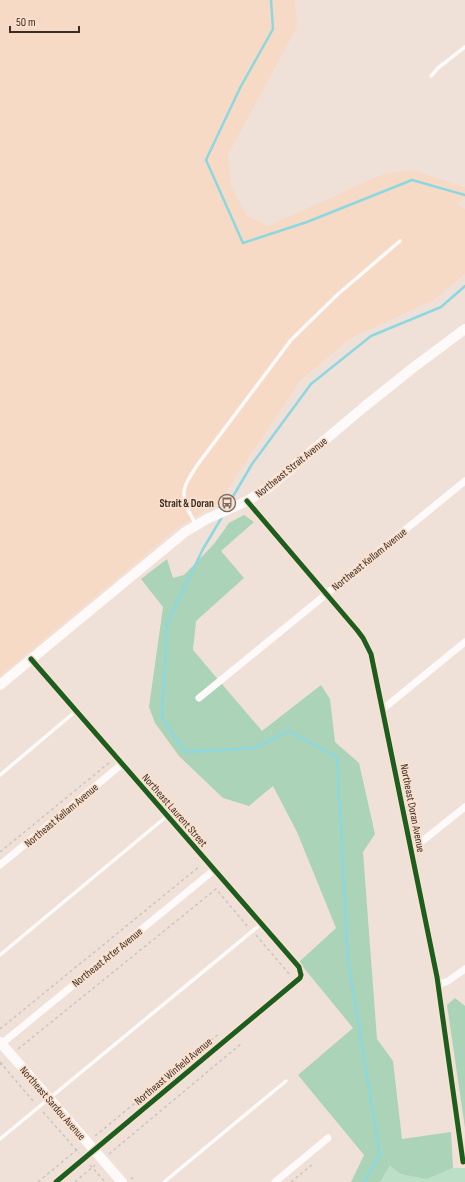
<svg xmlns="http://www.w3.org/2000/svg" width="465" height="1182" viewBox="0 0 465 1182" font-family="'Sofia Sans Condensed',sans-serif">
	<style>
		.built { fill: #f6dac6 }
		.green { fill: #bce0c7 }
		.forest { fill: #aad3b8 }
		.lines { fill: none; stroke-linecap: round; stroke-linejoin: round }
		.stream { stroke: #8dd8e0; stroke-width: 2.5 }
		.path { stroke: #cac5c1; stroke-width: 1.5; stroke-dasharray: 3 3; stroke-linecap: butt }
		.lane { stroke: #fdfaf9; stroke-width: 3.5 }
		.street { stroke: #fdfaf9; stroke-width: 7 }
		.secondary { stroke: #fdfaf9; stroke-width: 10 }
		.cycleway-casing { stroke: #fae0cd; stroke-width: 8 }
		.cycleway { stroke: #1b5e20; stroke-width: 5 }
		.labels { text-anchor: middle; stroke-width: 3.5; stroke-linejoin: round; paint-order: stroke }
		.street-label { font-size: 11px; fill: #392d24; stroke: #fae0cd }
		.poi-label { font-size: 11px; font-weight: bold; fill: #392d24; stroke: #fae0cd; text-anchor: end }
	</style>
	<rect width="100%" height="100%" fill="#f0e1d8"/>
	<polygon class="built" points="0,0 295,0 297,27 228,155 231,186 247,216 268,226 383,174 412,170 465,187 465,197 457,204 465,209 465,274 434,300 351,338 301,380 219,502 180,526 0,676"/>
	<polygon class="green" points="390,1166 427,1179 453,1168 465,1168 465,1182 380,1182"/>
	<g class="forest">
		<polygon points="244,515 254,522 221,551 244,578 196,621 193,650 262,731 321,685 330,699 335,742 359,763 375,834 363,852 377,1039 393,1061 402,1139 451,1132 453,1168 427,1179 401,1174 390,1166 380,1182 351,1182 364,1155 298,1075 353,1028 299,962 336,928 297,832 273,786 249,806 223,798 179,756 155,723 149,707 163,607 141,579 167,559 173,578 184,575 214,544 229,523"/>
		<polygon points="455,998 465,1006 465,1128 447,1005"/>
	</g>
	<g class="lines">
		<g class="stream">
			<polyline points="271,0 273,29 240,88 206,160 243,243 307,222 412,180 465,195"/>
			<polyline points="228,505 252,464 311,384 371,336 441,307 465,286"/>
			<polyline points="222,517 203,549 167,624 162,717 185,752 254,748 289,731 337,757 348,960 380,1155 364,1182"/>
		</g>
		<g class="path">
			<polyline points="0,852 110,762"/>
			<polyline points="256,935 290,975"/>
			<polyline points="0,1029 200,866"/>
			<polyline points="18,1049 216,889 248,927"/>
			<polyline points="0,1062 34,1102"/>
			<polyline points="0,1065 5,1061"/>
			<polyline points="43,1112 79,1153"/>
			<polyline points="95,1136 220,1033"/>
			<polyline points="109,1154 242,1043"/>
			<polyline points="90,1165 105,1182"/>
			<polyline points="131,1177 135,1182"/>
			<polyline points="38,1182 79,1148"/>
			<polyline points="75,1182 95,1165"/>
			<polyline points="291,1182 314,1163"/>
		</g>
		<g class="lane">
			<polyline points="431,76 438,68 465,47"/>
			<path d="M196 524C179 496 180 491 198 464L291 340 337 295 400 241"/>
			<polyline points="0,775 76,711"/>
			<polyline points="0,955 167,816"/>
			<polyline points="0,1139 261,924"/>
			<polyline points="164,1182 286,1081"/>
		</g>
		<g class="street">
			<polyline points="247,501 357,630 363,638 371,654 437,977 463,1162"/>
			<polyline points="31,659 299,967 301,975 300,978 56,1182"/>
			<polyline points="199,698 465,481"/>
			<polyline points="383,709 465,642"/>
			<polyline points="411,850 465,807"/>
			<polyline points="0,865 122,764"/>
			<polyline points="438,985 448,981 465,969"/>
			<polyline points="0,1045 214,870"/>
			<polyline points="275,1182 328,1138"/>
		</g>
		<g class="secondary">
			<polyline points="0,685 185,532 207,519 247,501 268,488 364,407 414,367 465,329"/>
			<polyline points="0,1042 122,1182"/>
		</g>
		<g class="cycleway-casing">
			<g id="cycleway">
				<polyline points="247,501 357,630 363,638 371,654 437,977 463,1162"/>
				<polyline points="31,659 299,967 301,975 300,978 56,1182"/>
			</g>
		</g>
		<use href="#cycleway" class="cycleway"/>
	</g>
	<defs>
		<g id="bus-ring" transform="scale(0.9)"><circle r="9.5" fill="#fae0cd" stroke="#796c63" stroke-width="1.5"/><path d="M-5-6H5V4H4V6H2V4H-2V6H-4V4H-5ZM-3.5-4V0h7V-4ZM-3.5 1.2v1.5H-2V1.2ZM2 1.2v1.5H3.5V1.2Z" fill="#796c63"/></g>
	</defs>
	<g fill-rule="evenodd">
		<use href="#bus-ring" x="227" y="503"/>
	</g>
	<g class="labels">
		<g class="street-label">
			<text transform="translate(291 467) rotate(-39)" y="4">Northeast Strait Avenue</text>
			<text transform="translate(369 559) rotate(-39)" y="4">Northeast Kellam Avenue</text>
			<text transform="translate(413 808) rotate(79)" y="4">Northeast Doran Avenue</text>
			<text transform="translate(175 810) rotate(49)" y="4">Northeast Laurent Street</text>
			<text transform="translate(61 815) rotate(-40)" y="4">Northeast Kellam Avenue</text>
			<text transform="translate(107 957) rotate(-39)" y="4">Northeast Arter Avenue</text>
			<text transform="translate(173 1071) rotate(-40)" y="4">Northeast Winfield Avenue</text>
			<text transform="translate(53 1103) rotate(49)" y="4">Northeast Sardou Avenue</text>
		</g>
		<g class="poi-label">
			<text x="214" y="507">Strait &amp; Doran</text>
		</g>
	</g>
	<path d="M10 26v6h69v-6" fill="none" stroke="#392d24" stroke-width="2"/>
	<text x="16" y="26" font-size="12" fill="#392d24" stroke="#fae0cd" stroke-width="3" paint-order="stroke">50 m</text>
</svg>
